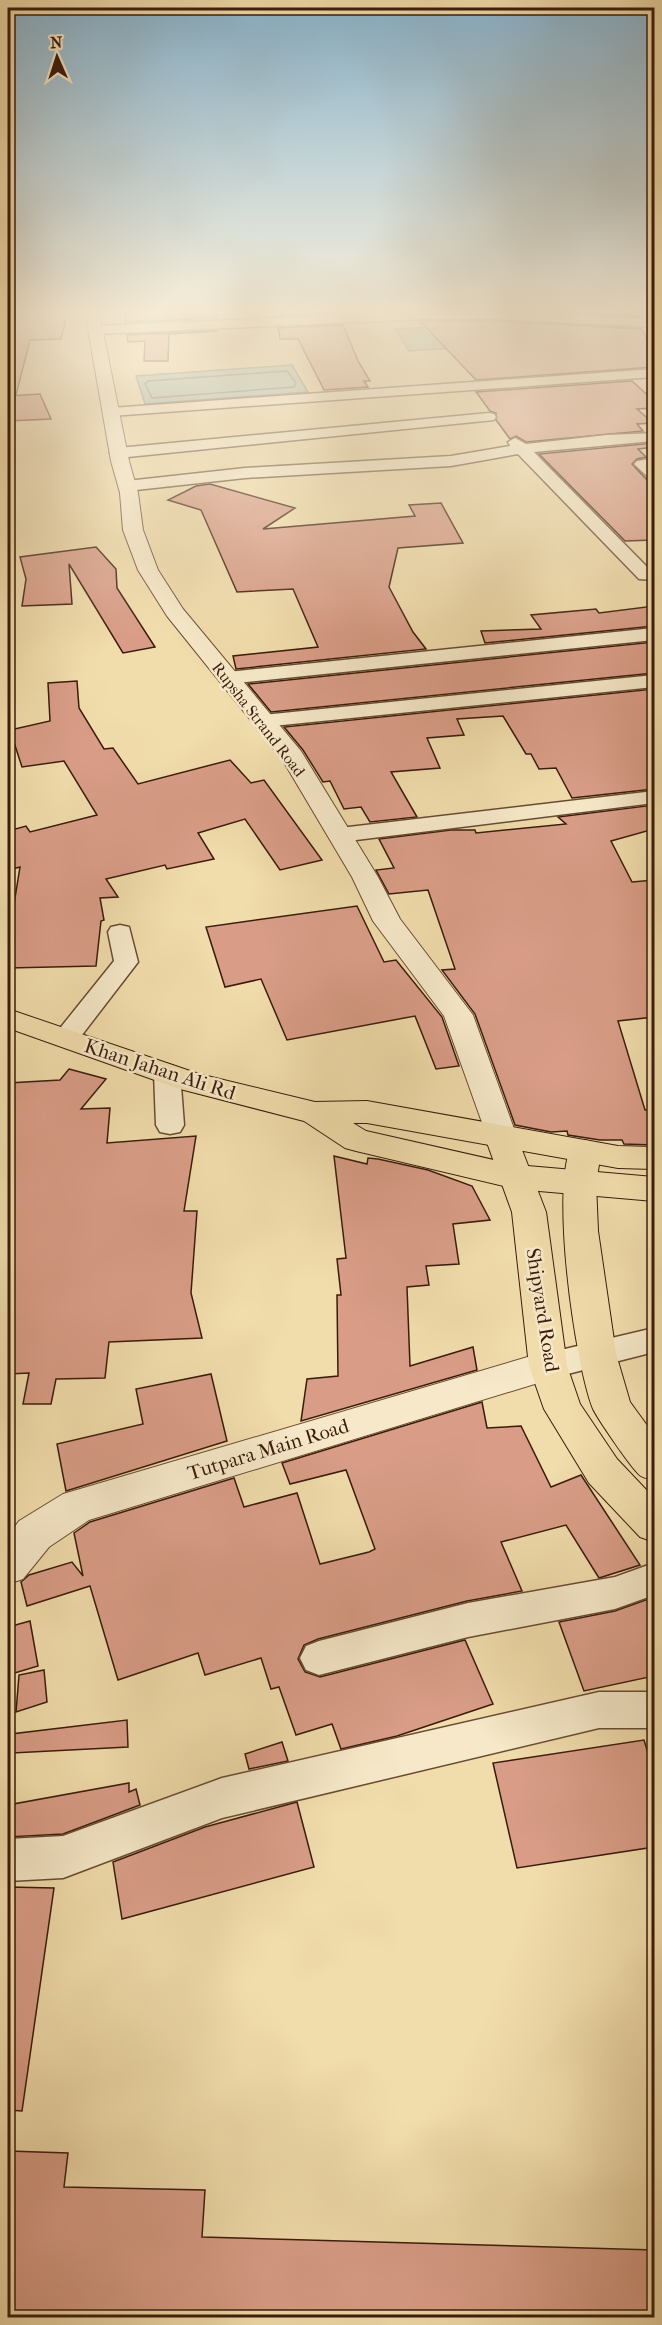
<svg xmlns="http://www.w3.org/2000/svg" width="662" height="2325" viewBox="0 0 662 2325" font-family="'IM FELL French Canon',serif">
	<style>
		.water { fill: #9cbab0; stroke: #757a6e; stroke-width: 1.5 }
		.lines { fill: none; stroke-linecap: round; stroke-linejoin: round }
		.shore { stroke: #6b6a5e; stroke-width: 1.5 }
		.building { fill: #d99d87; stroke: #3a1b0b; stroke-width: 1.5 }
		.minor-casing { stroke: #684b33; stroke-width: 3 }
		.tertiary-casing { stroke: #684b33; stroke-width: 2 }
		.primary-casing { stroke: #3a1b0b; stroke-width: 2 }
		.trunk-casing { stroke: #3a1b0b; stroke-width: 2 }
		.minor { fill: #f6e8c8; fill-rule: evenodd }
		.tertiary { fill: #f6e8c8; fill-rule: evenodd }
		.primary { fill: #f1dcab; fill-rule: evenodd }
		.trunk { fill: #f1dcab; fill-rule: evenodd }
		.labels { text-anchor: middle; stroke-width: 5; stroke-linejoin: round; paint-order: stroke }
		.far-street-label { font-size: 16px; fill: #3a1b0b; stroke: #f6e8c8 }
		.street-label { font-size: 20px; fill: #3a1b0b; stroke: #f6e8c8 }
	</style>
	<rect width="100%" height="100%" fill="#f1dcab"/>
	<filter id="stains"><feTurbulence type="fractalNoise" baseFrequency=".00333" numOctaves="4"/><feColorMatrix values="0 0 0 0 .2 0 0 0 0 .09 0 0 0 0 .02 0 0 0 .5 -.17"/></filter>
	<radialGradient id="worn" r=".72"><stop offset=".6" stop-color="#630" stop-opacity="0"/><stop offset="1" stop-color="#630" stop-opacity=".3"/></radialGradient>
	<g class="water">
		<polygon points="438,327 454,348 409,351 395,329"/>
		<polygon points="292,365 308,392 145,404 136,376"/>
	</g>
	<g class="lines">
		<polygon class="shore" points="287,371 296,383 294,387 152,398 145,384 148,381"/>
	</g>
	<g class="building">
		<polygon points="8,312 68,312 61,339 30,340 16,395 8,394"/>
		<polygon points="124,312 217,312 217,318 125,322"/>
		<polygon points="274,312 336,312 337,313 275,316"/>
		<polygon points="542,312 634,312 636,316"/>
		<polygon points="420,321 497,321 642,329 654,355 654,367 476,380"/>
		<polygon points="343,325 358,361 370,381 364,381 368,387 324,390 298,339 280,339 278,328"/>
		<polygon points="217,331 169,334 168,361 144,361 145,341 128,342 127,335"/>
		<polygon points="632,381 654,401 648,402 654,408 637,409 653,423 637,424 643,431 526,442 516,436 510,439 496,420 496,413 490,411 476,392"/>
		<polygon points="40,394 51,419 8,421 8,396"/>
		<polygon points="654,443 654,447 638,449 646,457 637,459 632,464 647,480 654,482 654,540 625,541 539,454"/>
		<polygon points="210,484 295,508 263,529 415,516 409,505 441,503 463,543 398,548 389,587 413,632 426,649 236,669 233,656 318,647 293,589 237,592 201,510 168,500 196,486"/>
		<polygon points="96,547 116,569 117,588 155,647 123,653 69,564 72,604 22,606 26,579 20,557"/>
		<polygon points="654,606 654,626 485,643 481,631 541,629 531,615 596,609 599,613"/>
		<polygon points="654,642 654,673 271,712 248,684"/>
		<polygon points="77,681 79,708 104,749 113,748 138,784 230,760 251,783 264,780 322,860 280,870 245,819 198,833 214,859 167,869 165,865 106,879 118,897 100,898 104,920 101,921 96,966 8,968 8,941 20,867 8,870 8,831 26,826 30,832 97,815 64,761 22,767 10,730 50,721 48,683"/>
		<polygon points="654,689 654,789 572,798 556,768 539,769 531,754 526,754 503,716 457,719 464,735 427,738 440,768 391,772 417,817 370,822 361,807 344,809 330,781 323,782 303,750 284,727"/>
		<polygon points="654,805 654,829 611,841 632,882 654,880 654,1017 618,1021 645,1110 654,1109 654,1145 624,1144 622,1140 600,1140 568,1135 567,1131 551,1132 515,1125 475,1014 442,970 455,969 428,890 389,894 376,870 394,868 379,839 451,830 475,830 476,833 566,824 558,817"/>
		<polygon points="357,906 384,962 396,960 442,1017 459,1066 436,1069 415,1016 287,1040 261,979 225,987 206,927"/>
		<polygon points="69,1069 106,1079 81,1109 110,1108 107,1143 196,1136 184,1211 197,1211 191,1293 202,1338 109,1342 105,1378 56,1379 51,1404 23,1404 29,1373 8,1374 8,1083 60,1080"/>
		<polygon points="334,1156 367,1164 368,1158 378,1159 428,1170 472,1186 490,1220 453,1224 459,1264 426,1266 429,1285 407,1287 410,1366 473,1347 477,1370 301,1421 307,1379 338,1376 337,1295 341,1295 337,1259 346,1258"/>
		<polygon points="211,1374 227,1441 66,1491 57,1444 143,1424 136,1389"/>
		<polygon points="482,1402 487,1428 521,1426 551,1487 581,1475 640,1565 599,1578 566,1525 501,1542 522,1591 467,1601 318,1639 304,1645 298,1659 305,1672 320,1677 465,1640 493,1704 397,1736 341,1749 332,1724 296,1735 279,1687 271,1689 261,1658 205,1675 198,1653 118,1680 90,1586 27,1606 21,1582 29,1575 72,1562 83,1576 74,1533 90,1522 234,1478 244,1507 297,1493 320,1564 369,1552 375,1549 346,1470 290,1484 282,1463"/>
		<polygon points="654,1597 654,1676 584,1691 559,1622 615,1611"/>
		<polygon points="30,1621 38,1666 8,1675 8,1627"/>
		<polygon points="44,1670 47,1702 16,1712 19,1675"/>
		<polygon points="127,1720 128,1747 12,1753 11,1734"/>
		<polygon points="644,1740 654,1773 654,1847 517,1868 493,1763"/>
		<polygon points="282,1742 288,1761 249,1769 245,1754"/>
		<polygon points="129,1783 129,1792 136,1789 140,1805 63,1834 8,1837 8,1805"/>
		<polygon points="297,1802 314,1867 122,1919 113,1862 205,1827"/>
		<polygon points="8,1887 54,1888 22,2111 8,2110"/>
		<polygon points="8,2151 68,2153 64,2187 205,2190 202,2237 654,2250 654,2318 116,2318 8,2314"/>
	</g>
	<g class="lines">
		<g class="minor-casing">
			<g id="minor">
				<polygon points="416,312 503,312 654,319 654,327 497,319 423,319 96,334 90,330 96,326"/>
				<polygon points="654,369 654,377 111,416 104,412 111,408"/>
				<polygon points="489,413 494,414 496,417 494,420 118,458 110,453 118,448"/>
				<polygon points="654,433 654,441 534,452 650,570 654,570 654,580 639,579 518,454 451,466 245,478 127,491 119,486 127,481 245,468 451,456 510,446 508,442 515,438 526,444 607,435"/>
				<polygon points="654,458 654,480 649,478 634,464 637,461"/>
				<polygon points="654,628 654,640 228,684 218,678 228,672"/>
				<polygon points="654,675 654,687 263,727 256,725 253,721 256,717 263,715"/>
				<polygon points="654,791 654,803 340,842 332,840 329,835 332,830 340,828"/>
				<polygon points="120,925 129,927 138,962 75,1044 66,1046 57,1044 53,1038 57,1032 114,961 108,932 111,927"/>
				<polygon points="167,1064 176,1067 180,1073 184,1125 180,1132 170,1134 160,1132 156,1125 154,1073 158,1067"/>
				<polygon points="654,1328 654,1352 548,1379 537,1375 532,1366 537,1357 548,1353"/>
				<polygon points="654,1563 654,1595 615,1609 468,1637 319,1675 306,1670 300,1658 306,1646 319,1641 468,1603 615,1577"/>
				<polygon points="599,1692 654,1692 654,1728 599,1728 222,1818 63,1878 8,1881 8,1839 63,1836 222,1778"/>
			</g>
		</g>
		<g class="tertiary-casing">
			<g id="tertiary">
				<polygon points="85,312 99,312 129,461 138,493 143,530 158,570 183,609 301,751 378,877 400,919 473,1015 517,1137 512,1145 501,1148 490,1145 444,1016 373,921 352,877 282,759 167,616 138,570 123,530 120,493 111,461"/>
				<polygon points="548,1351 561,1356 567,1366 561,1376 89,1520 49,1547 23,1579 8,1584 8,1536 19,1521 63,1494"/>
			</g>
		</g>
		<g class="primary-casing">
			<g id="primary">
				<polygon points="501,1126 512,1129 517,1137 546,1212 567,1366 580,1404 617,1459 654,1498 654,1542 640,1537 589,1483 544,1409 529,1366 512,1212 485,1137 490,1129"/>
				<path d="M585 1140 597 1143 601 1151 596 1184 598 1231 616 1354 630 1402 654 1435V1480C650 1479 644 1478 641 1476 633 1471 598 1419 593 1409 575 1364 549 1183 573 1143Z"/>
			</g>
		</g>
		<g class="trunk-casing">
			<polygon id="trunk" points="8,1009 199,1074 315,1102 367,1101 618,1146 654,1147 654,1169 618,1168 367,1123 353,1123 366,1131 516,1165 654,1177 654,1201 516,1189 356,1151 345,1148 304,1121 180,1089 8,1028"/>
		</g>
		<use href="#minor" class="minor"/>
		<use href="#tertiary" class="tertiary"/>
		<use href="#primary" class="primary"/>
		<use href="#trunk" class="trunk"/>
	</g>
	<linearGradient id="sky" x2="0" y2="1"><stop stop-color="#89b6d2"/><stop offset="0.49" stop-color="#f9efd9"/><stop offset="1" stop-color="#f9efd9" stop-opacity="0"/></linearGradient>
	<rect width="662" height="637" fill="url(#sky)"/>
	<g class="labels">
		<g class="far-street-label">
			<text transform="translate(259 719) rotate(52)" y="6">Rupsha Strand Road</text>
		</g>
		<g class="street-label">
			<text transform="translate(160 1069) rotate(18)" y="7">Khan Jahan Ali Rd</text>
			<text transform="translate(543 1310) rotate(81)" y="7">Shipyard Road</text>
			<text transform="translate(268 1449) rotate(-17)" y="7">Tutpara Main Road</text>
		</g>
	</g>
	<rect width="662" height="2325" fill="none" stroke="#f1dcab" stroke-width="30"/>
	<rect x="9" y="9" width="644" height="2307" fill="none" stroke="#3a1b0b" stroke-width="3"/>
	<rect x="15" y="15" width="632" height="2295" fill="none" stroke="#3a1b0b" stroke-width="1.5"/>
	<g transform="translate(57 57) rotate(357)" stroke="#f6e8c8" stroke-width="4.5" paint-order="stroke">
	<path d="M0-4.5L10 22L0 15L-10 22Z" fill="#3a1b0b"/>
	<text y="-9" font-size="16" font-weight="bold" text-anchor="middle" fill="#3a1b0b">N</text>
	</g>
	<rect width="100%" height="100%" filter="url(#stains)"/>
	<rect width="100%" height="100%" fill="url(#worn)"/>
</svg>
